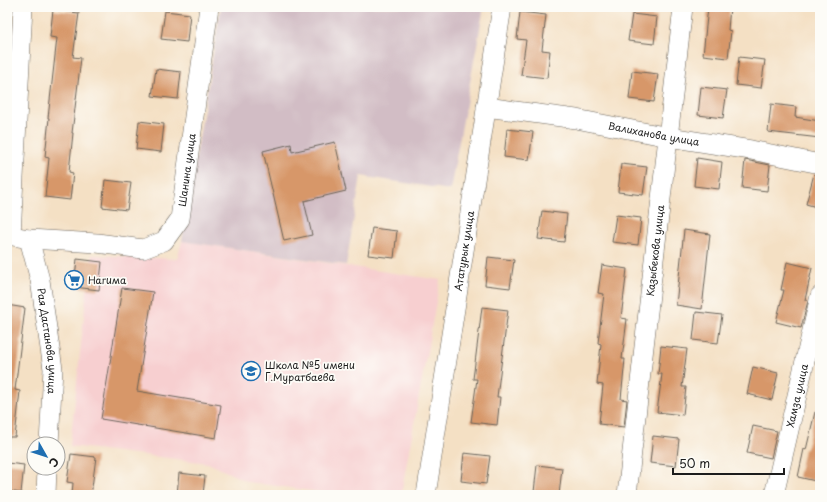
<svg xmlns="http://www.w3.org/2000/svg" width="827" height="502" viewBox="0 0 827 502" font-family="'Playpen Sans',sans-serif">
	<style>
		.built { fill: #f7cfd0 }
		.industrial { fill: #d2bdc5 }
		.building { fill: #d79769 }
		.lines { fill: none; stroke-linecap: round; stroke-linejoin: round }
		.minor-casing { stroke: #686157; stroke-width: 20 }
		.minor { stroke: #fff; stroke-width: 19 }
		.labels { text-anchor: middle; stroke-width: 3.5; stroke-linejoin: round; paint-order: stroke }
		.street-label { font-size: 10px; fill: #1c1c1c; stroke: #fdfcf7 }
		.poi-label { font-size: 10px; fill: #1c1c1c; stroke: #fdfcf7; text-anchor: start }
	</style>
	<rect width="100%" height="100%" fill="#fdfcf7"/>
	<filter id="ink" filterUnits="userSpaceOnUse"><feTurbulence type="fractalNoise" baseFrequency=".025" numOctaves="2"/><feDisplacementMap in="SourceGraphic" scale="8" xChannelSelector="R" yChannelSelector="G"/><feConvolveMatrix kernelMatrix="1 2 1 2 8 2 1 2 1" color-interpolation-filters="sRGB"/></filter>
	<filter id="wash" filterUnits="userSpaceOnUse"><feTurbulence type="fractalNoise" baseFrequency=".012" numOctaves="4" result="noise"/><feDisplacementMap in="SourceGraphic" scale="16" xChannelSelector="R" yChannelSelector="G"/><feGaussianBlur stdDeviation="0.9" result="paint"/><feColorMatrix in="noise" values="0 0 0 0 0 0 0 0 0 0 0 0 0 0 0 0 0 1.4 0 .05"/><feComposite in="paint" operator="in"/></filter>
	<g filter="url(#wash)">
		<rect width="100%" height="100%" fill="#f4e0c4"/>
		<polygon class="built" points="182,241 440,280 401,495 341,495 248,482 208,463 70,446 86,297 92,255 177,259"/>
		<polygon class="industrial" points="221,7 484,7 450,190 361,176 346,265 182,241"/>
		<g id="blocks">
			<g class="building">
				<polygon points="708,7 730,7 728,30 731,31 728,58 703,55"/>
				<polygon points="53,10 79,13 73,57 81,58 72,133 73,133 69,172 73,173 70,200 45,197 49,158 45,157 49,118 48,118 57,38 50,37"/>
				<polygon points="165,11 190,14 187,42 161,39"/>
				<polygon points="520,12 546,15 542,50 550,51 547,78 521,75 526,40 517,39"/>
				<polygon points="632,14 657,17 654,44 628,41"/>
				<polygon points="739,57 765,60 761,88 736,85"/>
				<polygon points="156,69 181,72 178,99 152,96"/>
				<polygon points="632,71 658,74 654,102 629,99"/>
				<polygon points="701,87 727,90 723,118 698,115"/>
				<polygon points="771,104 796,107 795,117 820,121 820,138 768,132"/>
				<polygon points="139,121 164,124 161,152 136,149"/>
				<polygon points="507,129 533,132 529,160 504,157"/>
				<polygon points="335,142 346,191 304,201 312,235 284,241 263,151 291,144 292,152"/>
				<polygon points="697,158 722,162 719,189 694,186"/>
				<polygon points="745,160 770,165 767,191 742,188"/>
				<polygon points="621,164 647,167 643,195 618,192"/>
				<polygon points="814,174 820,175 820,208 806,204"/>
				<polygon points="105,180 131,183 127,210 102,207"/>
				<polygon points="542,211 567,214 564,242 538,239"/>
				<polygon points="616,215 641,218 638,245 612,242"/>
				<polygon points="372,228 397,231 394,258 368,255"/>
				<polygon points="684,230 710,234 702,309 676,305"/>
				<polygon points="488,257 514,260 510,288 485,285"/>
				<polygon points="77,259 102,262 99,290 74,287"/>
				<polygon points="787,262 812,268 805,300 808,301 801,328 776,322 784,290 781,290"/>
				<polygon points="602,265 627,269 621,318 627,319 622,359 625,359 621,399 627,400 624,427 599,424 603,385 597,384 601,344 598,343 604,294 598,293"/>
				<polygon points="122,288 153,292 137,391 221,405 216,438 101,419"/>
				<polygon points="7,305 25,308 15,390 20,391 15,437 7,437"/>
				<polygon points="482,307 508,310 497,397 500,397 497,425 471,422 477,379 473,379"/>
				<polygon points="696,312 722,315 718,343 693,340"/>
				<polygon points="661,346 687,349 682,387 686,387 683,415 657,412 662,374 658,374"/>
				<polygon points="753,367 778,373 772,400 747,394"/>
				<polygon points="815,412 820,413 820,482 798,477 804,449 806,450"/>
				<polygon points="753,426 777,431 771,458 747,453"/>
				<polygon points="653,436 679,439 676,466 650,463"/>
				<polygon points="464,453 490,456 486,484 461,481"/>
				<polygon points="71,454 96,457 91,495 72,495 73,483 67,482"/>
				<polygon points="7,463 24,465 21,493 7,491"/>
				<polygon points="537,465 562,468 559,495 534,492"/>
				<polygon points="179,473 205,476 203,495 177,495"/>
			</g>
		</g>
	</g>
	<g filter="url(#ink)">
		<use href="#blocks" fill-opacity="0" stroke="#686157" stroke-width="1"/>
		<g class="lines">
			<g class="minor-casing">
				<g id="minor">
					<path id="s1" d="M486 107 576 119 669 137 751 150 820 164"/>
					<path id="s2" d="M7 235 29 239 97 243 143 249 164 241 180 219 209 7"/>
					<polyline points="11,235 23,7"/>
					<path id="s3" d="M29 239 40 280 53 369 49 444"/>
					<polyline points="46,495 47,468"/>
					<path id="s4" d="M426 495 502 7"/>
					<path id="s5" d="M627 495 683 7"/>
					<path id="s6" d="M774 495 820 296"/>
				</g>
			</g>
			<use href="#minor" class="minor"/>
		</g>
	</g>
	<defs>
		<g id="supermarket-ring" transform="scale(1)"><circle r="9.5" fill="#fdfcf7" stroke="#1f6fb2" stroke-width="1.5"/><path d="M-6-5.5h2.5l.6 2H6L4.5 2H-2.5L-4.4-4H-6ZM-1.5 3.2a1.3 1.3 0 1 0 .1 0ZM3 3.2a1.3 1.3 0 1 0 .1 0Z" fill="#1f6fb2"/></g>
		<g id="school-ring" transform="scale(1)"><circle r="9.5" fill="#fdfcf7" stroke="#1f6fb2" stroke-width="1.5"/><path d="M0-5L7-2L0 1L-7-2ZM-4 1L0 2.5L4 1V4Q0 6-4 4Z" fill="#1f6fb2"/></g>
	</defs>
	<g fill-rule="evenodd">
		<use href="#supermarket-ring" x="74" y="280"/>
		<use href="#school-ring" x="251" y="371"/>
	</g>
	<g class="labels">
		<g class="street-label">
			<text dy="4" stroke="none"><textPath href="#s1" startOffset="170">Валиханова улица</textPath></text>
			<text dy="4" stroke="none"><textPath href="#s2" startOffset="236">Шанина улица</textPath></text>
			<text dy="4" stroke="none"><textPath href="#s4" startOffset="247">Ататурык улица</textPath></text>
			<text dy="4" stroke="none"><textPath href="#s5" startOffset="246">Казыбекова улица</textPath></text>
			<text dy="4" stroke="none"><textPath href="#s3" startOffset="104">Рая Дастанова улица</textPath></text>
			<text dy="4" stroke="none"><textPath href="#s6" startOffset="102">Хамза улица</textPath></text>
		</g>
		<g class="poi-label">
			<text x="88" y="284">Нагима</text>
			<text x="265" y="369">Школа №5 имени<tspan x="265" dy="12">Г.Муратбаева</tspan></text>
		</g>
	</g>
	<rect width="827" height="502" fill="none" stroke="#fdfcf7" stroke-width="24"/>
	<g transform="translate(46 456) rotate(129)"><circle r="19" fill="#fdfcf7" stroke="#a3a29f"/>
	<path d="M0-3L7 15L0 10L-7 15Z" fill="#1f6fb2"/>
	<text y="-6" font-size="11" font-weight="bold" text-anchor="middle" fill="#1c1c1c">С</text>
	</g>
	<path d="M673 468v6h111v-6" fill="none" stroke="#1c1c1c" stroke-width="2"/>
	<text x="679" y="468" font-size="12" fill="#1c1c1c" stroke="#fdfcf7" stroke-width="3" paint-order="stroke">50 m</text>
</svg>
